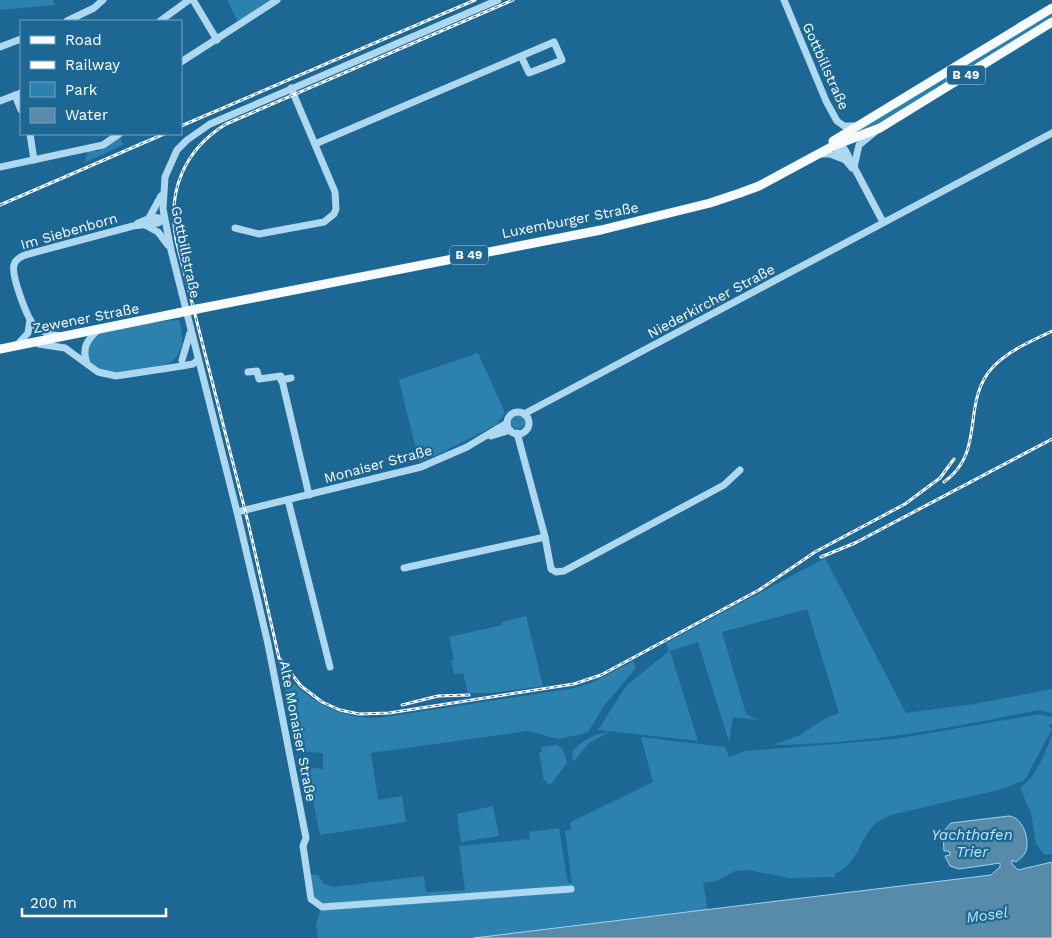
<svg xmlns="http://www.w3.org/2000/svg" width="1052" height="938" viewBox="0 0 1052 938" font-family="'Work Sans',sans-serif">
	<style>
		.green { fill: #2c81af }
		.water { fill: #578ba9; stroke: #a0d5f1 }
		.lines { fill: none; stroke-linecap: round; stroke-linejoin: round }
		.minor { stroke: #add8ef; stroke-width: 7 }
		.major { stroke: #f5fbff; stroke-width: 9 }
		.rail-casing { stroke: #fff; stroke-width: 3 }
		.rail { stroke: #1c6793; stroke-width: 1; stroke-dasharray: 4; stroke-linecap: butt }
		.major-bridge { stroke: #f5fbff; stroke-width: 9 }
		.labels { text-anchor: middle; stroke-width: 4.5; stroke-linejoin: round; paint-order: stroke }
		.shield { fill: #1c6793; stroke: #bbd1df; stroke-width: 1 }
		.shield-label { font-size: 12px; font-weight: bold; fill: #fff }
		.street-label { font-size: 14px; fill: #fff; stroke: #1c6793 }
		.water-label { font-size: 15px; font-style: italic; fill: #c0e4f7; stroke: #1c6793 }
	</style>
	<rect width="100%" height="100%" fill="#1c6793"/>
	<g class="green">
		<polygon points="0,0 53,0 55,5 0,10"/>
		<polygon points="227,0 273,0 238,22"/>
		<polygon points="1052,11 1052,18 873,129 850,136"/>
		<polygon points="120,138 123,145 84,163 88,151 100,151 100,149"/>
		<path d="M179 320C183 336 186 348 172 362 151 368 98 387 88 355 85 347 88 341 95 336 107 327 163 321 179 320Z"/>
		<polygon points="478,353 505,413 496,425 439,454 419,462 399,380"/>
		<circle cx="518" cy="422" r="7"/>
		<path d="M825 558 906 713 974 704 1052 689V713L1038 710C952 728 862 744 773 745L800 735 826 718 839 713 807 609 722 632 746 714 759 720 733 717 729 742 698 642 670 651 698 741 598 730 626 686 669 651 666 643Z"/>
		<polygon points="526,616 543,686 491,693 468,693 463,673 454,674 451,661 454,660 449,637 502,625 502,622"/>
		<path d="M633 661 636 668 604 706 588 732 582 734 558 739 528 731 371 753 378 800 402 796 406 822 320 835 306 767 323 769V753L296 751 282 673C312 701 335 718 378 718L575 688 591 683Z"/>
		<path d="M1040 714 1052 717V724L1048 725 1052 729 1025 780 1002 789 891 815C887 817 881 819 877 822 861 835 856 868 835 873V877L789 878 747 870 735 871 716 881 703 883 708 910 474 938H318L316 925 322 904 315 899 310 874 318 875 323 883 333 887 424 876 426 892 465 890 459 846 530 839 529 832 559 828 568 883H572L565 831 570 830 571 822 653 782 641 737 725 747 729 757 745 751 895 739Z"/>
		<path d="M610 732 589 743 573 762 572 751C585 739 593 734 610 732Z"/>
		<path d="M1052 735V854L1045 855 1036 844 1031 813 1020 788C1038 774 1044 755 1052 735Z"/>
		<polygon points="557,745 563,749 567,763 551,784 547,784 547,780 544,781 539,752 542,752 541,747"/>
		<polygon points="493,806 499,836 461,842 457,814"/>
	</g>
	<path class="water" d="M1009 816C1023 817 1031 841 1025 853 1023 857 1019 859 1016 862L1012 860V864L1018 870 1052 862V938H474L991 875 1000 867V863L959 869 950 866 945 856 950 855 949 851H944L943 832 951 823Z"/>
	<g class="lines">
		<g class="minor">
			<polyline points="193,0 217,40"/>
			<polyline points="498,0 210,124 187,140 177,150 165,177 163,209 171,250 237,512 268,644 306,838 303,846 311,899 322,907 571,889"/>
			<polyline points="784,0 826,101 837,121 844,126 857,126"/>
			<polyline points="67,21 94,8 103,0"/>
			<polyline points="160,21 189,0"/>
			<polyline points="0,47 21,39"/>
			<polyline points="181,62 277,0"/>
			<polyline points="15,95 21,110"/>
			<polyline points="0,101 21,93"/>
			<polyline points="30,134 34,160"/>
			<polyline points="838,141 845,150 883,222"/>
			<polyline points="835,142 837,150 852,168"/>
			<polyline points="315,144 554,42 562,60 529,73 521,56"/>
			<polyline points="820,154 830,154 843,159"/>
			<polyline points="0,167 103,145 119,134"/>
			<polyline points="854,167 859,145 876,131"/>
			<polyline points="149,218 161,196"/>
			<polyline points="138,223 153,217 164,219"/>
			<polyline points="145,225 158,232 168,245"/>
			<polyline points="235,228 259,234 324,222 334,214 336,209 335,192 291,88"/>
			<path d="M59 336C50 334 41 332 34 325 27 318 11 275 14 265 15 260 20 257 25 255L133 226 158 223 164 219"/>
			<polyline points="39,344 65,348 98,372 116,376 182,366 193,364 198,360"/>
			<polyline points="17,345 28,333 30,320"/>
			<polyline points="182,360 190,333"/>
			<path d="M87 363C81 347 88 339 99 329"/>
			<polyline points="248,372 257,371 259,379 281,376 309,495"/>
			<polyline points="281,380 291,378"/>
			<circle cx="518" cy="423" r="11"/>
			<polyline points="524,414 1052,133"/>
			<polyline points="517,433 545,537 551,569 556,572 564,571 724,485 740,470"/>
			<polyline points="491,436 510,430"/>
			<polyline points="288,500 330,667"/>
			<polyline points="237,512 421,467 467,447 507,423"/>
			<polyline points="404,568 545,537"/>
		</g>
		<g class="major">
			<polyline points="833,141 1052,8"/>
			<polyline points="197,309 601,230 710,203 740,193 759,186 835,145 880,128 1052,22"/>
			<polyline points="0,349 178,313"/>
		</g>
		<g class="rail-casing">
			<g id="rail">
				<path d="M513 0 226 124C184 150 167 191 176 240L248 522 279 658 301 686 322 702 340 710 359 714 389 713 574 684 601 675 759 590 815 552 905 504 940 478 954 459"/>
				<polyline points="181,126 475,0"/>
				<polyline points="0,205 164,134"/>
				<path d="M944 482C987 452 960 402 993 367 1009 350 1032 341 1052 331"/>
				<polyline points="821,557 855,543 1052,439"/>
				<polyline points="402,705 438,696 469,695"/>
			</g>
		</g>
		<use href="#rail" class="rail"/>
		<polyline class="major-bridge" points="178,313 197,309"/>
	</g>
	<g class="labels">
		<g class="shield">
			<rect x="947" y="65.5" width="38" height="19" rx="4"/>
			<rect x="450" y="245.5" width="38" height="19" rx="4"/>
		</g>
		<g class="shield-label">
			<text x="966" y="79">B 49</text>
			<text x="469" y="259">B 49</text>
		</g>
		<g class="street-label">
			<text transform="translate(826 66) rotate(66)" y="5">Gottbillstraße</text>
			<text transform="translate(570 220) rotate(-11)" y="5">Luxemburger Straße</text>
			<text transform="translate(69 231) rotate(-16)" y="5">Im Siebenborn</text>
			<text transform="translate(186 252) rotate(78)" y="5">Gottbillstraße</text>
			<text transform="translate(711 301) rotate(-28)" y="5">Niederkircher Straße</text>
			<text transform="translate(86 318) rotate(-11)" y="5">Zewener Straße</text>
			<text transform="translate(378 464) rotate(-15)" y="5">Monaiser Straße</text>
			<text transform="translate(298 731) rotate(79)" y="5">Alte Monaiser Straße</text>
		</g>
		<g class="water-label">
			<text x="972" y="840">Yachthafen<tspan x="972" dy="17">Trier</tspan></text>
			<text transform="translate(987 915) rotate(-8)" y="5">Mosel</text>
		</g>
	</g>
	<rect x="20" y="20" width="162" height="115" fill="#1c6793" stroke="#77a4be"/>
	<rect x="30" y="36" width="25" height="8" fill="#f5fbff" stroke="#77a4be"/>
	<text x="65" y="45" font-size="15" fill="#ffffff">Road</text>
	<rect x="30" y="61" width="25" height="8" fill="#ffffff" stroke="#77a4be"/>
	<text x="65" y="70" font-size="15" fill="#ffffff">Railway</text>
	<rect x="30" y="82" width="25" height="15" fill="#2c81af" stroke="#77a4be"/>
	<text x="65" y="95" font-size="15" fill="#ffffff">Park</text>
	<rect x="30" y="108" width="25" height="15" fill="#578ba9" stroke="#77a4be"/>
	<text x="65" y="120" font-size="15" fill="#ffffff">Water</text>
	<path d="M22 908v8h144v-8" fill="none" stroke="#ffffff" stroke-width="2.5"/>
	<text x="30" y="908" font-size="15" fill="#ffffff" stroke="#1c6793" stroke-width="4" paint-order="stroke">200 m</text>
</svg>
